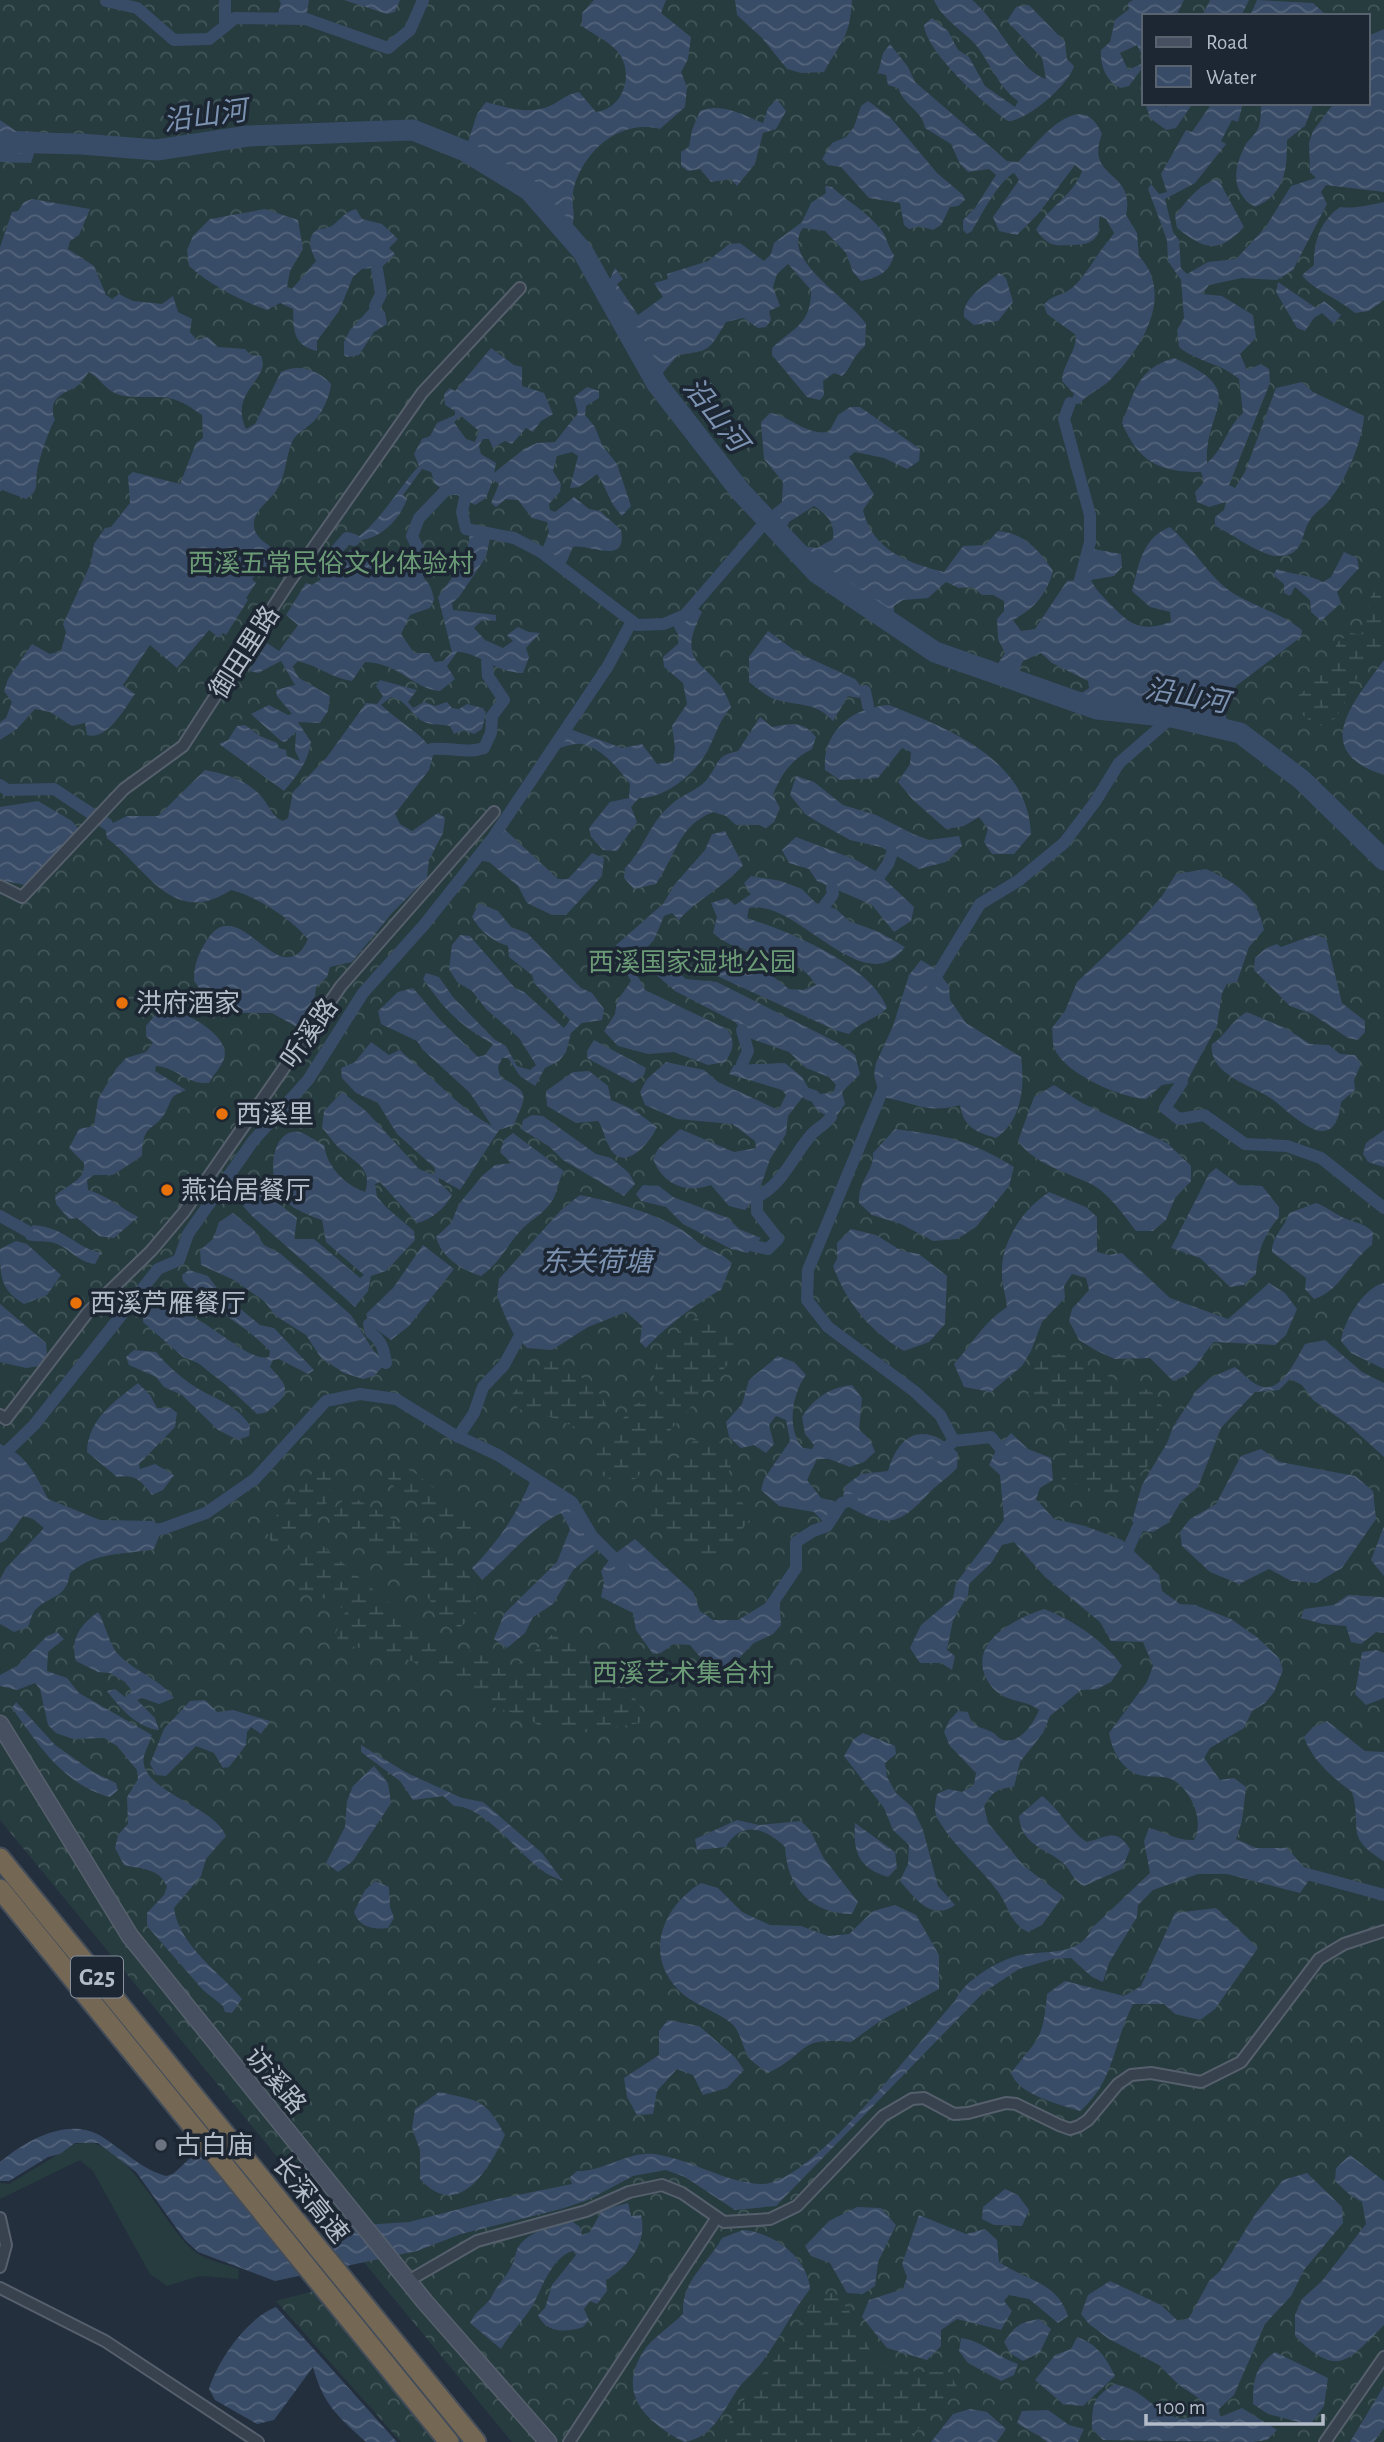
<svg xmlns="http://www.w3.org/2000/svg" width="1384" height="2442" viewBox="0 0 1384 2442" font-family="'Alegreya Sans','Noto Sans SC',sans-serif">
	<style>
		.grass { fill: #263c3f }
		.forest { fill: url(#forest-crowns); fill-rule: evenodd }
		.wetland { fill: url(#wetland-marsh) }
		.water { fill: url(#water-waves); fill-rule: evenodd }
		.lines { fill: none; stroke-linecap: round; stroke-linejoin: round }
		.canal { stroke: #394c67; stroke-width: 12 }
		.river { stroke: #394c67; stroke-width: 21 }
		.street-casing { stroke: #565f6c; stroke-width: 14 }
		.secondary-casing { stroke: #565f6c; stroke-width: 19 }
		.highway-casing { stroke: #434c59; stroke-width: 23 }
		.street { stroke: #38414e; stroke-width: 10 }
		.secondary { stroke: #465061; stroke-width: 16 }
		.highway { stroke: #746855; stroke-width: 19 }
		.food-dot { fill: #e8710a; stroke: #1d2633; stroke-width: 2.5 }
		.worship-dot { fill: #6b7280; stroke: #1d2633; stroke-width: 2.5 }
		.labels { text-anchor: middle; stroke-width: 7; stroke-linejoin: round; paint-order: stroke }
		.shield { fill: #1d2633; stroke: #878f9c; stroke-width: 2 }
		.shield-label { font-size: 24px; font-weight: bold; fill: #b4bcc9 }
		.park-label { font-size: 26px; fill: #6b9a76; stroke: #1d2633 }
		.street-label { font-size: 26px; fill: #b4bcc9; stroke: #1d2633 }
		.poi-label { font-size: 26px; fill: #b4bcc9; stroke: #1d2633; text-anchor: start }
		.water-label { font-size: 28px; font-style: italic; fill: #7c92b1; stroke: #1d2633 }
	</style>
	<defs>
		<pattern id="forest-crowns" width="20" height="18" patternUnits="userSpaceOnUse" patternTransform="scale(1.75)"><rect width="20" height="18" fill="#263c3f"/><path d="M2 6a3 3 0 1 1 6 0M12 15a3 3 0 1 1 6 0" fill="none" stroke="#435659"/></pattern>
		<pattern id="wetland-marsh" width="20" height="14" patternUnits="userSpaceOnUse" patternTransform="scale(1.75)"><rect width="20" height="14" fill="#263c3f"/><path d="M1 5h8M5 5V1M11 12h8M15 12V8" fill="none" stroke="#435659"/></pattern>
		<pattern id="water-waves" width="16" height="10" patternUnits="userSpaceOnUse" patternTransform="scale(1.75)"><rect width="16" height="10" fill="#394c67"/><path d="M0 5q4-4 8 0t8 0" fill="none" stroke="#53647b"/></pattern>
	</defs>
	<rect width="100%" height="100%" fill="#242f3e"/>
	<path class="grass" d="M90 2142C136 2154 161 2222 194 2251 205 2260 225 2264 239 2269L238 2279 200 2276 167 2286 150 2274 93 2171 80 2160 0 2199V2183L9 2184 75 2144Z"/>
	<g class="forest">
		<path d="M0 0H1384V2442H512L0 1820ZM1144 16H1368V103H1144Z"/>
		<polygon points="314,2291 445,2442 401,2442 276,2301"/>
	</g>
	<g class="wetland">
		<polygon points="1384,579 1384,646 1373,648 1336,718 1318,727 1299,712 1295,698 1313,684 1339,641 1351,633 1361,635 1371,596"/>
		<path d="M699 1315 734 1334 741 1349 669 1432 637 1478 619 1484 600 1474 592 1455 636 1403 649 1404 660 1393 654 1390C650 1355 674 1336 699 1315Z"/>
		<path d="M1048 1353 1064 1355 1118 1381 1136 1384 1153 1393 1164 1409 1151 1462 1122 1495C1101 1494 1083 1485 1063 1481 1053 1460 1068 1442 1064 1420L1028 1395 1033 1370Z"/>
		<path d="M547 1358C572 1372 600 1382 608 1411 579 1438 582 1427 550 1417 540 1414 528 1412 518 1409L512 1394Z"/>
		<polygon points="706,1432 735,1453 725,1483 753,1515 724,1553 705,1562 653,1521 647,1504 653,1488 691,1443"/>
		<polygon points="320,1467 334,1472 326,1504 304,1521 292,1547 283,1550 271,1542 266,1530 299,1485"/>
		<polygon points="403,1467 418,1475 475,1522 475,1533 468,1542 437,1514 398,1492 387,1477 392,1470"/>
		<path d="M349 1495 407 1527 430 1548 455 1562 473 1580 478 1611 455 1632 439 1620 430 1600 390 1554C363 1549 349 1539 332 1519L337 1506Z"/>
		<path d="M318 1542 431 1639 455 1655 477 1649 500 1669 523 1662 558 1629C586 1647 639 1688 646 1722L575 1734 539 1726 526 1717 476 1702 448 1676 427 1666 386 1653 339 1644 336 1632 346 1611 331 1600 297 1592C298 1568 298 1558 318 1542Z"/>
		<path d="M832 2293C856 2311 863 2341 879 2366L919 2372H949L957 2387 906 2442H716L757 2380 786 2346 816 2297Z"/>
	</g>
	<g class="water">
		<polygon points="279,0 309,0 306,19 276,21 281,3"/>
		<polygon points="344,0 400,0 395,12 387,14"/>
		<path d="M594 0H666L661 13 691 37 688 59 681 72 687 87 685 107 660 129C621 119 585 149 574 187 569 207 579 212 569 235L529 190 465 151 477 114 486 102C508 108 531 116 554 104 564 98 568 94 579 92L596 112C626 109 636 67 614 48 605 39 592 34 582 26V13Z"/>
		<path d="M735 0H852C850 38 841 41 824 72L801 73 787 69 762 38 737 15Z"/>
		<path d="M934 0H972C996 18 1019 72 1046 79L1042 58 1007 21 1016 7 1029 5 1065 42 1067 59 1074 66C1069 85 1027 121 1008 121 985 105 926 52 924 25L932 18 948 31 958 50 969 57 985 86 1015 107 1018 101C998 87 990 62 975 44 961 29 942 19 934 0Z"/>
		<path d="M1133 0H1184L1176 16H1144V59L1137 45 1120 53 1128 70 1141 64 1143 67 1129 86 1121 88C1106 82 1100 65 1101 50L1110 42 1115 20 1129 9 1128 3Z"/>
		<polygon points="1210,0 1249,0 1241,16 1202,16"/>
		<polygon points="1257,0 1313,3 1327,16 1250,16"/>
		<path d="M1384 29V192L1326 185 1321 192 1327 204 1293 270 1277 280 1242 278 1209 285 1202 294 1222 296 1253 315 1256 338 1240 354 1247 370 1261 364 1269 369 1270 383 1229 485 1235 488 1245 472 1276 388 1302 382 1313 392 1364 416C1363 439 1346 480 1331 498 1326 506 1318 510 1312 517 1299 534 1306 557 1277 556 1261 556 1231 533 1215 526V517L1224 510 1226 502 1209 507 1197 502 1195 492 1204 482 1201 472C1160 472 1139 463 1122 423 1135 391 1137 369 1174 358 1252 392 1204 407 1207 463 1224 449 1227 427 1243 413L1239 379C1221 363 1197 362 1179 347L1177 330 1184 318 1181 280 1168 261 1167 240 1148 189 1151 184 1159 194 1167 192 1161 174 1186 130 1192 132 1212 103H1243L1238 122 1232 120 1221 141 1226 144 1195 183 1165 199 1173 232 1179 240 1181 268 1187 274 1208 262 1236 259 1265 228 1291 186 1316 178 1310 172 1309 143 1313 131 1334 103H1368V36Z"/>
		<path d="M890 44 908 67 915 82 1007 161 1018 162C1038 142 1081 84 1102 134 1084 180 1136 169 1126 215L1137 233 1139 256C1176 296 1140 351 1109 381 1099 390 1087 394 1079 404L1070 403 1074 394 1062 381C1063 363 1076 353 1076 335L1047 314 1044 305C1050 295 1063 296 1072 288 1088 274 1096 254 1110 239L1114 233 1106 219 1100 216C1098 222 1100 228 1098 233 1094 244 1083 244 1075 245 1055 245 1051 249 1036 230 1048 207 1073 196 1082 171L1075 165 1038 214 1017 235 999 231 993 217 1019 180 1014 173C1000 179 980 217 972 231L967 234 963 230V220L975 208 996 175 989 169 968 172 960 164 951 144 925 128C922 110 906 108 898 88L888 85 886 75 878 73 883 53Z"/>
		<path d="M1144 86V103H1160L1166 107 1170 103H1193L1176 128 1166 130 1150 118C1148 109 1143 101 1141 91Z"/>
		<path d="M777 99 786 111 776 129 763 133 755 164 737 186 731 179 711 182 700 169 688 171 681 166V152L689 147 692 130 700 111C722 102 743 115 763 123L768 108Z"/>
		<polygon points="868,101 890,117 937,173 963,195 965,200 958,206 950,207 941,225 933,230 919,226 909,229 904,225 900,203 869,198 841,167 828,165 822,159 832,143 846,137 854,127 861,106"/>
		<path d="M1261 103H1314L1305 126 1287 140C1287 168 1286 194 1255 207 1230 192 1233 168 1246 144 1250 138 1257 133 1259 126 1261 119 1261 110 1261 103Z"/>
		<polygon points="0,120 16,131 41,132 31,163 0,162"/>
		<path d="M1218 179 1244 227C1218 255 1204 249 1177 228L1175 216C1187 200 1199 184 1218 179Z"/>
		<path d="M825 186 832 187C848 202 868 212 882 231 887 238 888 247 894 255 889 273 879 277 861 281L853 272 846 253 825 231 803 228C779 259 850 299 866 324L865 346C850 359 853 366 842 376L834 373 823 381 824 395 820 400 807 397 772 355V348C794 327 811 325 811 290L788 264 777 274 773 287 780 306 769 311 771 320 766 327 758 328 743 318 726 322C709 350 711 351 678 355L655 382 605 290 615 268 623 279 617 284 638 315 663 297 654 283 668 279 667 274 708 261 729 244 740 243 764 261 771 254 774 243 802 222 811 203 826 193Z"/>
		<path d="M32 199 90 209 79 235 70 241 68 249 94 266 106 295 112 299 119 294 133 301 162 304 173 296 178 312 192 319 190 332 197 340 208 337 218 347 245 349 251 355 261 356C272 379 228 391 246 429L255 424 281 372C298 363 319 370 331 384 330 396 322 414 313 422 307 428 297 433 293 440 285 456 287 475 276 491 268 503 249 513 255 531 259 541 275 549 283 555L270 569 264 566 252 579 256 583 246 598 248 600 226 635 223 633 219 638 209 630 177 668 150 645 123 685 135 694C125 708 107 741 87 735L85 723 72 726 50 712 35 709 17 729 0 740V722L6 718 12 702 4 691 8 679 32 644 50 654 61 651 66 632 63 624 91 563 94 544 105 528 111 527 130 503 128 476 133 472 180 484 196 443 203 438 202 415C166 389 163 400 125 396 108 394 102 380 89 372 84 378 79 387 72 389 58 395 48 402 55 420 49 428 38 463 37 472 35 486 40 490 26 499L2 490 0 492V247L12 212 18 211 24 202Z"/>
		<path d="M1384 202V300L1369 311 1355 313C1341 300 1310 288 1302 275L1314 265C1313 242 1321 220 1340 207 1354 209 1370 205 1384 202Z"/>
		<path d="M265 209 298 220 303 249 290 271 287 287 292 289 316 261C312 253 305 237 317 230 322 228 328 229 333 225 342 218 345 212 356 209L362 219 382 224 398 239 389 248 395 254 382 267 362 269 353 277 339 311 317 341V351C292 345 294 330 293 309L280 303 267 310C239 300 212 286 189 266L187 250 193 236 210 219Z"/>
		<path d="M999 273 1006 278 1013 302 998 321 974 325 964 317C962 297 986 285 999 273Z"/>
		<polygon points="1278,282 1316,308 1324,301 1341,315 1334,324 1322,313 1314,318 1305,331 1297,328 1276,292"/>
		<polygon points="372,306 377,306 385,312 387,324 374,332 359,355 347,357 344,355 344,342 350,330"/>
		<path d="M491 348 514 365 522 367V386L544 393 553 414 541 421 533 432 526 428 512 444 505 441 493 448 489 439H483L479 446 481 454 496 463 494 473 524 449 537 443 555 442 578 413 574 397 587 387 599 391V398L586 406 585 415 595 427 602 445 617 464 631 506 622 516C609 503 607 488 597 474L579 487 570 488 578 456 572 452 557 456 553 471 561 484 560 492 549 504 550 510 555 512 574 497 589 509 600 511 621 530C628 567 588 543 573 547L563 570 541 552 549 532 547 522 532 518 518 500 506 499 496 507 491 503 499 484 493 480 486 498 475 505 457 495H450L435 484 431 472 422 469 403 495 407 499C399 521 378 542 354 540 382 520 396 491 419 466L414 454 422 439 430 436 437 423 455 415V411L445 405 444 394 450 388 455 391ZM461 416 479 431 475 442 466 439 454 422Z"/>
		<path d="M850 407H860L920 449 919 461 907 469 884 458 855 452 849 457 874 494 863 510C872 550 908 563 944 572L963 546 985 545 998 531C1024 533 1039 550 1053 571 1047 594 1034 609 1013 620L1021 631 1035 629 1067 581 1080 580 1088 548 1121 554 1122 567 1114 576 1091 580C1095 589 1101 594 1108 602 1130 624 1138 633 1171 622L1170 612 1150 607 1132 591C1139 564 1142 538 1170 527 1192 546 1207 574 1230 591 1251 606 1278 611 1302 630L1301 637 1236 686 1224 710 1230 730 1172 717 1097 709 1071 700 1089 688 1088 681 1052 663 1041 653 1023 661 1019 670 1028 684 995 668 1005 653 998 639 997 619 1004 611V601L993 595H982L973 587 959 588 946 582 928 598 903 600 894 606V624L817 573 795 550 802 546 817 548 833 539C835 522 827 515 814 506L789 522 783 537 761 513 772 510 782 502 783 482 764 459 761 422 770 413C793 417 804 435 829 432L838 415Z"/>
		<path d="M470 530 491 534 486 557 459 597 452 603 453 610 496 615V621L482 620 474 628 485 640 503 648 513 641 507 635 518 627 529 632 540 633 526 648 529 657 523 673C499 674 474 650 457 652L447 666 455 679 440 691C413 689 400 663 365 662L352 681C332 678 318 666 298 661L292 667 299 678 330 696 328 711 320 723 298 722 311 742C308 762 297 776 284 791L219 744 228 740 237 726 245 725 260 736 277 743 279 748 286 750 287 756 300 761 295 750 296 732 285 742 281 741 251 714 269 705 288 715 292 714 277 696 276 690 295 685 281 661 258 673 249 671 267 643 279 651 298 625 286 615 306 583 312 585 320 580 327 567 333 566C341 555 345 550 359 549 368 556 377 562 388 566 410 573 430 570 434 600L430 608 410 615 401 634 414 653H429L435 662 443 661 452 652 438 597 467 557Z"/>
		<path d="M1344 552 1357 558 1359 568 1337 592 1341 603 1321 621 1311 612 1310 600 1295 587 1290 596 1284 593V584L1273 575 1277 569C1293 575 1309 574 1323 582L1331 577Z"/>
		<path d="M695 606 702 612C671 672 716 659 731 707 719 721 716 734 708 750 696 773 665 799 639 798L631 807 637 822 617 851 603 850 591 837 589 828 610 802 629 798 630 784C619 769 600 746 581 744 573 743 561 748 553 750L567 728 622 748 642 744 657 764 673 762 675 748 672 726 687 704 683 683 664 667 663 657 678 644 679 637 671 621 685 615Z"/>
		<path d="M768 631 798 653 855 679 865 691 859 698 848 696 833 721C816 702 799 706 777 700 767 697 757 688 749 682V657Z"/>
		<path d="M1384 660V775C1309 751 1353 703 1384 660Z"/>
		<path d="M380 680 417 690 408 702 413 708 424 702 435 706 447 702 452 708 459 709 467 704 483 708 486 713 482 729 474 734 464 730 454 734 450 726C441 724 431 726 422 721 411 713 404 699 391 697L381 705C399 722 420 732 434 752L429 770 395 814 400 824 412 831 438 813 445 818 443 833 429 860 427 878 392 913 352 962 330 967 327 977 316 987 313 1012 307 1025 297 1027 272 1013H234L213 990 200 989 194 981C194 964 198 954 207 940 239 888 281 999 308 939 292 919 256 896 231 890 173 928 147 869 107 838L105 827 127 816H158L205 770C226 774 247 780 261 796 269 805 272 817 283 821L288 818 293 792 327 757 366 703 377 704 383 696 376 686Z"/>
		<path d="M889 705C949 729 1028 759 1031 834L1014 854H992L984 842 988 829 979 817 964 826 946 829 913 800 898 782 910 764 911 752 902 748 878 778 840 780 825 770C822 732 852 707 889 705Z"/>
		<path d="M760 717 772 727C792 724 802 720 816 737L812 749C792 759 781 774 773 795L780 808 774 822 766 828 759 825H736L726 816 713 812C678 826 676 855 656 884L634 889 624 878 625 868C644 850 649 822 673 803 683 794 701 789 708 778 720 762 715 756 738 751Z"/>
		<polygon points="796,776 814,782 843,805 876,815 913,834 929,840 959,836 962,846 946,862 919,869 881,847 850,840 818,822 805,814 790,795"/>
		<polygon points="38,801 72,821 79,830 25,885 0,880 0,807"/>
		<polygon points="501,826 558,879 568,879 592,853 604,858 602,876 566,915 552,915 527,903 518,886 489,862 476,860"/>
		<path d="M725 831 743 865C724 888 698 898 679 920L672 913 664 916 654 940 639 956 634 969 645 990 727 1029C736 1042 733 1050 725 1062L708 1065 674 1052 648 1054 618 1046 604 1031 615 1014 617 1001 631 981 616 954V945L663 904 675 884 705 850 712 834Z"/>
		<polygon points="796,837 854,859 877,872 914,907 911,921 894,932 872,905 817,881 809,869 789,863 782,850"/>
		<path d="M1206 869C1236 883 1257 895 1264 930L1249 947 1237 982 1227 984 1222 993 1217 1026 1187 1081 1162 1085 1146 1099C1121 1098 1066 1074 1055 1050 1052 1044 1053 1034 1052 1028L1065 1011 1077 982 1131 931 1162 896 1176 874Z"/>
		<path d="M751 876 781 881 802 889 816 903 836 909 849 921 879 932 905 947C863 1004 798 898 749 908L747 918C788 931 871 965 887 1008 875 1020 861 1021 849 1034L835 1030 704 970 693 956 697 947 731 952 766 971 789 989 803 990 816 985C793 946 743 961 713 933L717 917 711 903 727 898 735 905 751 894 744 883Z"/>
		<path d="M479 903 498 911 511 927 527 933 581 988 592 993 604 1009 602 1020 582 1023 571 1033 566 1052 559 1061 545 1068 535 1086 520 1076 508 1058H502L498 1067 500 1077C533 1094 525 1096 514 1125L499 1130 460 1190 439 1178V1182L452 1195C445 1208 431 1220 417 1223L380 1182 375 1184 377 1197 387 1208 414 1231 415 1240 386 1271 371 1276 368 1291 355 1307 252 1216 243 1206 252 1190 270 1197 297 1218 294 1239H314L360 1278 364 1275 326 1242 322 1220C307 1215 283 1205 277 1189 269 1172 272 1128 299 1132 307 1134 317 1142 324 1145 327 1167 345 1185 365 1192 372 1171 360 1165 345 1153 336 1147 329 1135 322 1128L324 1111 342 1092 367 1112 419 1169 434 1175 435 1168 397 1134 378 1103 356 1093 342 1078 341 1068 355 1062 371 1042 389 1055 400 1050C408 1059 417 1064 425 1072 446 1091 466 1112 492 1126L470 1093 423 1050 417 1041 381 1024 378 1011 398 992 413 988 441 1021 478 1057 485 1055 493 1044C459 1025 445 1010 423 979L426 973 439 977 453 997 494 1039 506 1046 517 1066 530 1070 536 1065 519 1038 486 1009 472 991 457 982 449 969 452 945 460 935 470 936 515 988 524 992 564 1028 570 1020 535 984 532 975 509 957 508 946C492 941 481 932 472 917Z"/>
		<polygon points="1314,935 1326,938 1342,1003 1365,1021 1365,1032 1358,1040 1348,1038 1312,1014 1290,1006 1254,970 1255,958 1266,948 1277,944 1281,947"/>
		<path d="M921 960 937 970 949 986 950 1000 966 1023 1021 1057C1025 1086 1022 1120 996 1138 975 1132 963 1126 960 1105 926 1115 913 1101 880 1097L874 1075 876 1063 893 1026 909 975Z"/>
		<path d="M664 961 686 979 717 982 840 1044 855 1055 860 1074 842 1092 845 1104 835 1118C823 1115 815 1111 811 1099L817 1094 833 1093 836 1085 829 1077 806 1068 789 1052 749 1038 735 1022 675 991 652 971Z"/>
		<path d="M176 1012C192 1015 231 1038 224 1059 222 1066 213 1075 209 1083 187 1085 176 1067 156 1066L155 1071 186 1090C168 1097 173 1099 165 1113 153 1133 143 1121 142 1156L113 1175H94L87 1180 88 1190C106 1195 121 1208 138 1217L114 1238 99 1236 77 1218 69 1219 56 1204 55 1196C67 1184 85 1182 84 1163L69 1148 79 1129 94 1126 98 1099 116 1069 126 1058 146 1052 153 1043 146 1036V1026L156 1014 165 1018Z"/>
		<path d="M1247 1012 1287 1029 1310 1044 1329 1045 1340 1054 1355 1055 1361 1064 1354 1080 1355 1090 1341 1102C1335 1161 1292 1114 1272 1099 1257 1089 1238 1083 1225 1072 1216 1065 1210 1054 1212 1044 1227 1035 1230 1021 1247 1012Z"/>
		<polygon points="594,1040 646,1068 644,1075 633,1083 587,1058 587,1051"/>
		<path d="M666 1062 704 1070 718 1082 774 1108 779 1109 786 1095 782 1090 729 1074 734 1065 785 1063 802 1077 809 1089 788 1116 786 1134 770 1159 757 1197 745 1210 729 1206 711 1185C685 1194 663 1184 653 1159L658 1149 680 1129 734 1152 756 1148 755 1141 732 1124 677 1119 645 1105 640 1092 647 1079Z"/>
		<path d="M589 1071 608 1086 611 1100 634 1110 657 1127C650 1143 623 1175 609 1146 604 1138 604 1129 598 1121L576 1123 547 1106 546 1091 573 1072Z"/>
		<path d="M1054 1085 1082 1103 1167 1143 1191 1166V1181L1175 1198 1166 1220 1153 1231H1136C1123 1214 1108 1192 1089 1183 1063 1171 1035 1164 1018 1141L1034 1097Z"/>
		<polygon points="532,1115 543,1116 596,1154 611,1158 629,1173 635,1184 624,1196 563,1160 550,1147 521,1129 523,1120"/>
		<path d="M895 1129C947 1136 968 1139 1014 1167L1009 1186 976 1227 957 1239 933 1241 901 1224 872 1215 859 1203C858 1180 874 1172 873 1153Z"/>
		<polygon points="1384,1130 1384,1167 1368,1162 1363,1154 1366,1143"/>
		<path d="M513 1133 564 1171C557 1182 557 1195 552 1201 544 1213 534 1218 524 1227 508 1243 500 1263 481 1276 463 1271 441 1257 436 1237L451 1223 459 1204 482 1176 495 1165 511 1163 500 1152 504 1140Z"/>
		<path d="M1216 1168 1239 1185 1262 1186 1279 1207V1217C1265 1233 1257 1252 1256 1274L1244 1285 1230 1287 1200 1258 1171 1248 1209 1174Z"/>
		<polygon points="643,1185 659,1186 673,1197 728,1218 739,1229 761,1238 748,1253 731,1249 683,1224 666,1207 641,1201 636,1194"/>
		<path d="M1049 1192 1086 1207 1097 1217V1252L1109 1255 1122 1253 1170 1298 1228 1319 1269 1283 1285 1293 1297 1309 1286 1335 1275 1345 1214 1342C1199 1358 1196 1374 1173 1381L1150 1358 1115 1359 1097 1351 1079 1340 1069 1321 1072 1309 1089 1290 1086 1278 1072 1274 1064 1286 1065 1298 1042 1322 1031 1351 1022 1366 991 1392 964 1387 954 1364C972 1344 983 1323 1007 1307 1006 1296 1002 1285 1002 1274 1000 1242 1024 1208 1049 1192Z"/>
		<path d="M580 1195C614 1202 649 1211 679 1228 688 1233 696 1242 705 1247 716 1253 723 1254 732 1263L721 1290C700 1300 662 1330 646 1348L640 1342 642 1326 626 1312 588 1327 552 1350 527 1348 514 1335 505 1316 497 1296 499 1279 561 1210Z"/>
		<path d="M1316 1203C1326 1206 1333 1213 1342 1217 1354 1223 1363 1222 1373 1232L1372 1245C1349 1261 1341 1291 1314 1299L1305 1289 1306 1278 1272 1252C1272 1235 1285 1228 1289 1213Z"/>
		<polygon points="233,1213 254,1230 264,1245 281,1254 351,1315 373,1350 386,1363 374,1376 363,1379 344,1373 321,1358 306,1335 276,1316 264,1301 234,1280 201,1265 200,1250 213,1239 219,1222"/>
		<path d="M33 1225C67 1228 74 1247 101 1253L95 1264C76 1262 68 1245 50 1242 42 1241 36 1242 27 1240L24 1234Z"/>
		<path d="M851 1229 876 1235 902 1251 919 1254 947 1276 945 1324 929 1342 904 1351C870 1331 847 1304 833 1266L837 1259V1243Z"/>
		<path d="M16 1241 27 1244 61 1275 47 1295 24 1304C0 1290 0 1275 0 1249Z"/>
		<polygon points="423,1245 454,1269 409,1326 391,1340 369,1324 366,1314 393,1288"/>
		<path d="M189 1270 208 1276 220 1292 260 1325 274 1328 314 1370 308 1374 279 1359 273 1360 270 1367C282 1381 294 1389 276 1404 268 1411 268 1413 257 1414L226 1385 198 1363 183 1357 143 1322 144 1312C183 1286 242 1365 269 1357L270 1351C245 1324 208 1308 183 1281L182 1275Z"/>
		<path d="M1384 1283V1369L1351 1353 1341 1341C1343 1322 1364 1287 1384 1283Z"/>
		<polygon points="0,1304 46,1343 47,1354 39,1366 26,1368 0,1362"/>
		<path d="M1325 1340 1362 1372 1384 1383V1457L1349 1425 1313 1400 1302 1385 1290 1379 1279 1390 1255 1392 1221 1428 1198 1487 1182 1500 1168 1523 1153 1532 1142 1531 1132 1521 1142 1485 1167 1443 1173 1427 1197 1390 1210 1378 1235 1367C1244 1374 1253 1385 1263 1387 1283 1391 1297 1357 1305 1344Z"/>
		<path d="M134 1350 156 1352C168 1366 181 1378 197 1388 217 1400 236 1405 250 1425L249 1436 238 1440 218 1430 182 1395 164 1387 156 1377 129 1365 126 1357Z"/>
		<path d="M778 1356 794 1362 806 1375C792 1393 786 1430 803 1448L812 1449 814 1445 805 1434 802 1417C813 1399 830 1387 852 1385L862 1398 859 1429 870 1440 875 1452 864 1462 850 1467 829 1459H817L807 1480 821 1498 842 1503 845 1486 861 1474 888 1471C900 1430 927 1422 958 1453L957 1468C948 1478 937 1484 928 1494 895 1530 883 1526 842 1503L827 1526 814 1512 779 1506 761 1490 764 1479 790 1441 786 1420 776 1416 769 1425 774 1444 766 1453 754 1445 741 1448 729 1437 726 1422 742 1404 749 1380Z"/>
		<path d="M138 1383 150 1395 157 1408H171L177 1413 175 1427 139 1464 140 1469 155 1464 174 1475 163 1490 152 1495C141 1481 136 1474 117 1477L87 1452C88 1419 114 1402 138 1383Z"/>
		<path d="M1011 1433 1028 1449 1051 1458 1053 1480 1040 1488 1036 1499 1054 1519 1085 1526 1122 1540 1159 1575 1162 1591 1180 1604 1195 1605 1231 1619 1258 1638 1279 1658 1283 1670 1274 1692 1265 1703 1252 1711 1244 1728 1210 1748 1204 1758 1220 1780 1234 1778 1246 1787 1242 1821 1236 1839 1256 1848H1287L1312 1876 1300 1893 1227 1874H1198L1153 1890 1138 1905 1137 1917 1109 1963 1103 1982 1092 1977 1071 1958 1053 1959 1019 1969 984 1992 776 2206 735 2210 685 2177 666 2170 633 2176 588 2200 561 2209 461 2234 417 2251 275 2281 198 2252 185 2240 136 2172 98 2143H75L60 2154 48 2157 9 2181H0V2162C25 2141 68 2116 101 2136 123 2150 141 2169 166 2176L173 2174 202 2147 317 2239 348 2226 409 2222 498 2199 572 2184 570 2177 577 2171C604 2172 627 2151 654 2154 691 2159 723 2182 761 2184 811 2186 919 2040 955 2001 964 1980 999 1960 1020 1955 1045 1950 1080 1957 1092 1928L1150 1873 1144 1841 1149 1828C1166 1832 1177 1841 1194 1840 1205 1821 1191 1789 1171 1779 1162 1775 1149 1778 1139 1775 1121 1769 1112 1750 1109 1733L1147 1682 1153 1666 1143 1642 1111 1641 1100 1622 1045 1577 1014 1542 1002 1545 992 1562 969 1584 968 1595 953 1620 947 1650 955 1656 952 1670 941 1663H920L910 1648 921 1625 953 1598 956 1583 1004 1520 1000 1475 989 1465 998 1446Z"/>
		<path d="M0 1444C26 1454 36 1475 48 1499L100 1520 154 1521 162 1529 154 1549C121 1556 98 1550 70 1573 66 1600 49 1595 35 1610 32 1614 30 1622 28 1627L14 1632 0 1624V1579L6 1568 44 1528 33 1519 23 1516 6 1540 0 1543Z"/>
		<polygon points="1261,1449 1280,1462 1355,1476 1373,1491 1376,1519 1342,1568 1316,1583 1291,1581 1269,1569 1239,1584 1210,1572 1182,1546 1180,1532 1190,1519 1216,1504 1241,1456"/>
		<path d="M532 1477 572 1502 592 1536 602 1546 573 1570 553 1604 533 1617 525 1633 507 1648 494 1639 504 1614 557 1562 570 1529 561 1513C534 1525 506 1559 482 1580L472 1568C499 1541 518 1513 532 1477Z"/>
		<polygon points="1384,1526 1384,1576 1371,1560"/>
		<polygon points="635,1539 693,1592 700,1611 713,1620 738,1620 779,1595 781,1625 773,1634 754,1643 738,1659 713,1673 698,1669 701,1658 690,1645 673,1644 661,1653 653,1654 636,1630 633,1613 601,1597 604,1582 601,1571 612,1556"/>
		<polygon points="1348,1595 1384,1597 1384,1633 1376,1632 1361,1644 1351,1642 1346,1626 1323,1624 1301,1618 1304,1609 1334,1605"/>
		<path d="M1044 1609C1071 1619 1106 1642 1122 1666L1111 1682 1097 1689 1081 1690 1050 1716 1043 1733 1020 1762 1014 1787C998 1788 992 1792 984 1806L988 1823 1024 1866 1063 1896 1042 1925 1028 1932C1011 1924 1009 1908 999 1893 981 1868 954 1847 939 1821 933 1812 935 1804 937 1794L948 1789 962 1792 974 1785 976 1773 950 1746 944 1732 949 1721 958 1711 968 1712C972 1728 979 1726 992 1732 996 1734 998 1738 1001 1739 1018 1747 1034 1723 1039 1710 1027 1700 1013 1703 1000 1694 992 1689 987 1681 984 1673 973 1638 1018 1618 1044 1609Z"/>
		<path d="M98 1612C105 1623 110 1645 117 1653 133 1671 159 1678 174 1698L159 1704 142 1698 137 1700 155 1718 159 1730C137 1728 119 1707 107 1691L115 1689 125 1697 132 1691 125 1682 110 1673 98 1672 76 1661C70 1639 80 1625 98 1612Z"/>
		<path d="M57 1632 64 1639 48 1652 47 1671 67 1678 79 1693 152 1735C150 1742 146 1749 144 1756 137 1791 213 1804 226 1836L206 1859 201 1876 174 1908C179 1946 219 1971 242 1999L232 2013 225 2012 223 2006 203 1990 147 1926V1913L164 1895 167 1887C160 1868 141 1869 124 1865L115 1848 118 1835 128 1824 127 1797 138 1779 137 1770 117 1746 104 1738 73 1739 56 1733 48 1725 40 1689 35 1683 17 1690 0 1686V1675L17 1666 47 1636Z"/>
		<polygon points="1376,1650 1384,1653 1384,1698 1366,1705 1355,1694 1362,1652"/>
		<polygon points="205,1700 217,1712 233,1710 270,1721 261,1734 251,1727 247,1732 246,1745 229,1767 223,1768 214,1753 196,1746 166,1776 156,1775 150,1764 164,1729 190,1701"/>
		<path d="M16 1702 55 1745 95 1773 116 1783 118 1790 110 1797C64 1785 39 1746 12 1708Z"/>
		<path d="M1327 1721 1365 1751 1384 1752V1861C1343 1836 1363 1829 1352 1792 1333 1778 1312 1760 1304 1737L1313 1727Z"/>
		<path d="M863 1733 895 1746 896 1754 885 1763 887 1777 896 1793 912 1807 923 1830 938 1886 955 1905C931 1922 915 1898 900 1881L908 1864 909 1845 893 1830 884 1808 844 1756 854 1739Z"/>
		<path d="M361 1745 407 1773 462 1798 483 1802 542 1853 563 1881C557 1878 549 1876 543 1871 519 1854 483 1805 454 1806L443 1796 413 1800 400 1781 361 1752Z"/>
		<polygon points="374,1766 388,1783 391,1803 353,1861 338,1872 326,1863 345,1827 347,1801 353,1786"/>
		<path d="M1042 1796C1060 1809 1069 1831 1087 1842 1109 1837 1115 1827 1130 1849L1122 1869 1084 1886C1073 1880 1073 1875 1066 1866 1049 1848 1021 1847 1019 1816Z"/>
		<path d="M737 1820 759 1825 801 1821 810 1830 823 1857 858 1902 852 1914C812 1914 787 1888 785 1847 766 1828 741 1820 726 1847L697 1850 695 1839Z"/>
		<path d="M855 1823 895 1852 897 1868 888 1877C858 1868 853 1852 855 1823Z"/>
		<path d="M375 1881 389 1887 390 1907 394 1918 388 1928C373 1930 359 1927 354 1912L365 1890Z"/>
		<path d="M701 1883 718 1888 742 1912 770 1925 801 1926 828 1936 849 1934 873 1911 895 1905 916 1915 939 1955V1989L880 2021 851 2042C796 2036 810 2053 768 2073 762 2068 752 2063 748 2056 742 2046 740 2030 731 2023 717 2012 698 2006 684 1995 642 1960 660 1908 701 1883Z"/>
		<path d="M1216 1908 1258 1948 1215 2009 1200 2020 1175 2014 1164 2004H1133C1114 2040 1114 2083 1080 2111 1059 2104 1019 2095 1011 2073 1038 2037 1043 2042 1047 1994L1065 1981 1124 1996 1141 1986 1175 1913Z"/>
		<polygon points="668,2020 699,2026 735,2057 744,2070 727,2088 703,2095 693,2075 677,2069 657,2091 653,2114 637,2115 627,2097 624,2078 659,2055 659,2031"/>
		<path d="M439 2092C479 2101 485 2098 505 2135 489 2169 459 2222 420 2179V2150L412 2128 415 2109Z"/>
		<path d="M1350 2155 1384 2181V2325C1348 2361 1338 2379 1295 2336V2315L1302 2299 1322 2281 1366 2224 1362 2202 1350 2195 1335 2181 1336 2168Z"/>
		<path d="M1307 2173 1342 2207 1343 2223 1304 2270 1291 2296 1265 2324 1234 2395 1219 2409 1220 2417 1242 2408 1277 2430 1267 2440 1252 2442 1103 2440 1092 2429C1092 2404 1093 2397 1115 2384 1122 2386 1130 2388 1136 2392 1158 2406 1177 2431 1203 2411V2401L1179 2385 1159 2365 1109 2339 1089 2324 1081 2314 1088 2295 1110 2281 1161 2305 1178 2321 1189 2318 1209 2281 1220 2271 1256 2213 1283 2180Z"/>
		<polygon points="1005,2189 1018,2195 1029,2210 1022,2226 994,2225 982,2219 983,2207"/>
		<path d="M628 2203 631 2216 641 2215C648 2243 628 2267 606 2280L607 2291 597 2304 590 2301 584 2309 589 2320 583 2327C566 2333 546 2333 538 2315L545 2308 552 2285 576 2255 573 2251C553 2256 542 2287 534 2303 525 2319 510 2333 501 2349L470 2323C476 2309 489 2305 493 2294 498 2284 506 2277 511 2267 515 2260 515 2252 519 2246 529 2231 556 2224 573 2222L580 2227 582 2235 590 2232 602 2210Z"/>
		<polygon points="857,2207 881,2208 896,2225 878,2262 875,2286 863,2294 847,2293 830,2263 811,2256 805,2246 829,2221"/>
		<path d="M919 2215 966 2234 985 2229 997 2240 999 2262C1027 2281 1056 2281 1068 2316L1058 2323 1029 2299 1009 2295 1004 2301 1012 2311 1001 2330 957 2319 941 2330V2346L927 2360 887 2348 862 2317 869 2300 903 2289 907 2277 902 2264Z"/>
		<path d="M743 2230C772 2232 808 2257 810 2289 791 2313 778 2342 759 2366 753 2373 746 2379 740 2386 724 2408 714 2438 684 2442 647 2422 616 2395 643 2352 652 2338 671 2326 683 2314 681 2280 708 2264 722 2238Z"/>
		<path d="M276 2307 397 2442H366C338 2417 323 2404 313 2367L274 2420 257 2424 215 2400 209 2389C218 2360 247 2318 276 2307Z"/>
		<path d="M1039 2319 1051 2329 1040 2352 1023 2361 1010 2353 1004 2342C1015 2326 1020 2322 1039 2319Z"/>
		<path d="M1077 2337C1097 2344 1106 2357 1115 2376L1083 2406 1063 2404 1035 2380 1055 2355 1071 2349Z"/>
		<path d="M961 2338C983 2341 997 2357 1018 2364L1014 2375 1001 2381 968 2363 959 2351Z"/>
		<path d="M1275 2352 1328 2378 1324 2406 1310 2425 1268 2414 1253 2404C1253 2380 1255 2366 1275 2352Z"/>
		<polygon points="1384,2386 1384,2428 1374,2442 1350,2442"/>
		<polygon points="970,2409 987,2412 1006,2429 997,2442 931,2442 953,2414"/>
		<path d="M1048 2410 1069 2425 1084 2429 1078 2442H1047C1037 2433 1028 2431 1017 2423L1022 2411Z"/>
	</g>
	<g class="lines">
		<g class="canal">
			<polyline points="225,0 225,26"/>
			<polyline points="106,1 137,8 174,40 209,39 235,18 306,19 388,48 410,30 423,0"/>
			<polyline points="375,306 381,294 377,269"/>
			<polyline points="1070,403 1064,419 1090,515 1090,542 1080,580"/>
			<polyline points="465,498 462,512 466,529 514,538 541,552 637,625 664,624 685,615 767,520"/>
			<polyline points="323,573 334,553 347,538 354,540"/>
			<polyline points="418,574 425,564 412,536 419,518 446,490"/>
			<polyline points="865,691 868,706"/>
			<path d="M432 749C450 747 467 754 484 748L491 733 492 716 504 700 488 676 487 662"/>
			<polyline points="0,785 7,790 54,789 107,824"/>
			<polyline points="880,875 888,864 892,853"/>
			<polyline points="825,905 833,894 832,888"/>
			<polyline points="932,983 980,904 1018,881 1064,843 1095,802 1119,763 1172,717"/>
			<polyline points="742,1030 748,1051 742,1064"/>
			<polyline points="886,1082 808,1270 807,1300 828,1327 914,1391 940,1415 954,1441"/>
			<polyline points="1182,1082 1165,1108 1179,1119 1204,1115 1245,1144 1287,1146 1321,1158 1384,1208"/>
			<polyline points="808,1094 814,1096"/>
			<polyline points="0,1216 27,1231"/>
			<path d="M754 1246 768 1249 778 1239 757 1212V1197C784 1183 792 1157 811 1135 817 1128 825 1125 831 1117"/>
			<path d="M369 1324 371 1333C382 1341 384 1350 386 1363"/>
			<polyline points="458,1437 474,1413 483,1387 504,1365 518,1339"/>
			<polyline points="938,1455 954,1441 991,1437 1007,1456"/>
			<polyline points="0,1458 34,1425 158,1269 179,1260 188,1234 253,1141 308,1080 363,993 424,925 492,839 608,666 632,621"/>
			<polyline points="147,1530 162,1529 206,1513 255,1479 326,1401 360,1394 396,1399 453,1434 498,1455 572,1502 592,1536 624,1568"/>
			<polyline points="1129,1547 1138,1527"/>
			<polyline points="770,1607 796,1568 796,1542 813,1531 827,1526 842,1503 852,1500"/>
			<polyline points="1296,1871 1384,1895"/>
		</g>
		<polyline class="river" points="0,142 81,144 157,150 248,136 413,130 465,151 529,190 583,252 657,384 741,492 817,573 935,652 1097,709 1172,717 1240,733 1302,780 1384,860"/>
		<g class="street-casing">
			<g id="street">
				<polyline points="0,886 22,897 124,789 183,746 288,584 422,393 520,288"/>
				<polyline points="0,1415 6,1419 88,1312 151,1251 184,1212 341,986 494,812"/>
				<polyline points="0,2218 6,2245 0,2267"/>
				<polyline points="408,2281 477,2241 586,2211 629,2192 662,2185 682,2193 724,2222 770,2219 797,2206 883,2116 912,2099 924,2098 954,2114 968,2113 1006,2103 1016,2104 1059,2125 1070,2129 1079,2126 1088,2120 1118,2084 1131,2075 1151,2073 1201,2082 1241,2062 1319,1959 1344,1944 1384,1931"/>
				<polyline points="0,2288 105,2341 258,2442"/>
				<polyline points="569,2442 716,2219"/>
				<polyline points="1325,2442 1384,2357"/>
			</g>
		</g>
		<g class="secondary-casing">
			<polyline id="secondary" points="0,1724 130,1936 425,2302 548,2442"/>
		</g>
		<g class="highway-casing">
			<g id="highway">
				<polyline points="0,1858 476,2442"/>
				<polyline points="0,1889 449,2442"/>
			</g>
		</g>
		<use href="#street" class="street"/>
		<use href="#secondary" class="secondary"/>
		<use href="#highway" class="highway"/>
	</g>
	<g class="food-dot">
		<circle cx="122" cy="1003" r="7"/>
		<circle cx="222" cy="1114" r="7"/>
		<circle cx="167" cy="1190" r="7"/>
		<circle cx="76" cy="1303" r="7"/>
	</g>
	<circle class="worship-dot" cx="161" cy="2145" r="7"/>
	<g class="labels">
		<rect class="shield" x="71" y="1956.5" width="52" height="41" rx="5"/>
		<g class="shield-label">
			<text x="97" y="1985">G25</text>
		</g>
		<g class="park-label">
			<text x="331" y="572">西溪五常民俗文化体验村</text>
			<text x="692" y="971">西溪国家湿地公园</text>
			<text x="683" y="1682">西溪艺术集合村</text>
		</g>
		<g class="street-label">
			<text transform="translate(244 652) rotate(-57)" y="9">御田里路</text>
			<text transform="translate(309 1033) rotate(-55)" y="9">听溪路</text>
			<text transform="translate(276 2080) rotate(50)" y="9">访溪路</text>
			<text transform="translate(311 2199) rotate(51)" y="9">长深高速</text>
		</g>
		<g class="poi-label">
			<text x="136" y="1012">洪府酒家</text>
			<text x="236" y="1123">西溪里</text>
			<text x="181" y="1199">燕诒居餐厅</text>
			<text x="90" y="1312">西溪芦雁餐厅</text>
			<text x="175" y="2154">古白庙</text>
		</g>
		<g class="water-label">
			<text transform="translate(205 115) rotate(-8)" y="10">沿山河</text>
			<text transform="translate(716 414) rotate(52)" y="10">沿山河</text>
			<text transform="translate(1187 695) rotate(10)" y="10">沿山河</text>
			<text x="596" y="1271">东关荷塘</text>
		</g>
	</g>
	<rect x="1142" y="14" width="228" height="91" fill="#1d2633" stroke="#59626f" stroke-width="2"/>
	<rect x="1156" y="37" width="35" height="10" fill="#465061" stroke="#59626f" stroke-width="2"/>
	<text x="1206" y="49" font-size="21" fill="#b4bcc9">Road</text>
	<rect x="1156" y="66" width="35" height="21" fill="url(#water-waves)" stroke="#59626f" stroke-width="2"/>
	<text x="1206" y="84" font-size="21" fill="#b4bcc9">Water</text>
	<path d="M1146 2414v10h177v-10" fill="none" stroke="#b4bcc9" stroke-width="3.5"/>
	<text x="1156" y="2414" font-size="21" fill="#b4bcc9" stroke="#1d2633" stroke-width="5" paint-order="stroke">100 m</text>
</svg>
